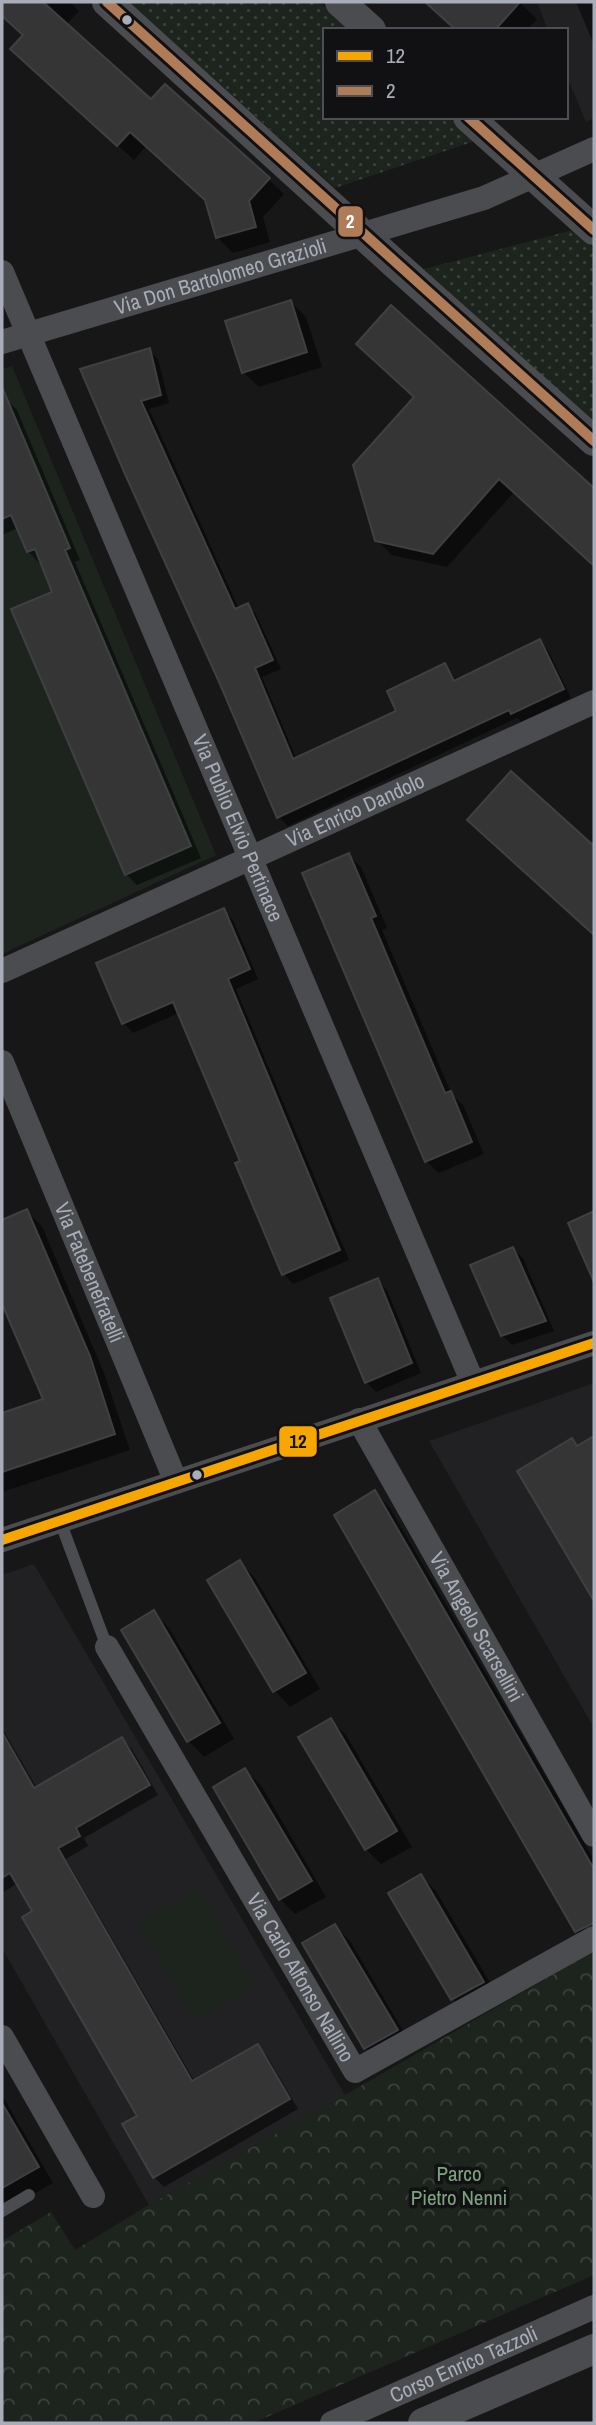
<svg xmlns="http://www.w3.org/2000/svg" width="596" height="2425" viewBox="0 0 596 2425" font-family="'Archivo Narrow',sans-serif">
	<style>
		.built { fill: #212123 }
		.grass { fill: #1d241e }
		.park { fill: url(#park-crowns) }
		.garden { fill: url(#garden-dots) }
		.shadow { fill: #0007 }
		.building { fill: #353536; stroke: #3f4043; stroke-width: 2 }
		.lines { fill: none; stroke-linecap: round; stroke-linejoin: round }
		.service { stroke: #4b4c50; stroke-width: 12 }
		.minor { stroke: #4b4c50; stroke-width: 24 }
		.tertiary { stroke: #4b4c50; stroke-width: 30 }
		.bus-1-casing { stroke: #111113; stroke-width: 16 }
		.bus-2-casing { stroke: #111113; stroke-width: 16 }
		.bus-1 { stroke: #f7a600; stroke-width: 10 }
		.bus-2 { stroke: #b07c57; stroke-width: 10 }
		.bus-dot { fill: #a8adb8; stroke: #111113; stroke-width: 2.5 }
		.labels { text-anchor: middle; stroke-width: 7; stroke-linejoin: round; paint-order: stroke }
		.street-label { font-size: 21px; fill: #a8adb8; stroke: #111113 }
		.park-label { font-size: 21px; fill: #7fa381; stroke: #111113 }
		.line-badge { stroke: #111113; stroke-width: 2.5 }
		.badge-label { font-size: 19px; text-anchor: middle; font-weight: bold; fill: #fff }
		.pale-badge-label { font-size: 19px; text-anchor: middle; font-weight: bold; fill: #111 }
	</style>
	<defs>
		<pattern id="park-crowns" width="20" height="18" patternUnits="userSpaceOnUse" patternTransform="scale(1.75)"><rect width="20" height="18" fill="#1d241e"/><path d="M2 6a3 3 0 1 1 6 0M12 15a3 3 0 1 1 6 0" fill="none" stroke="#3b413d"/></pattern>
		<pattern id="garden-dots" width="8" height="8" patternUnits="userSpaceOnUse" patternTransform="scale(1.75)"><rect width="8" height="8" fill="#1d241e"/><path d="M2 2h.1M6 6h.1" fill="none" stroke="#3b413d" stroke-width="1.8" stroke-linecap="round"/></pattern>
	</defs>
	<rect width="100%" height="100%" fill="#171717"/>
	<g class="built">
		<polygon points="537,2 594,2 594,118 586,122 566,74 566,30 548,30"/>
		<polygon points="594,1383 594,1728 429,1441"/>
		<polygon points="34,1564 345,2095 149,2205 2,1948 2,1575"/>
	</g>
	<g class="grass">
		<polygon points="12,366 216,855 2,954 2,369"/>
		<polygon points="198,1889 255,1987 196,2021 138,1925"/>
	</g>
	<polygon class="park" points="594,1951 594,2275 253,2423 2,2423 2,2241 51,2212 75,2250 149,2205 345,2095"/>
	<g class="garden">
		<polygon points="129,2 319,2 350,30 325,30 325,117 448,117 475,141 335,188"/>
		<polygon points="573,230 594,249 594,423 424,269"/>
	</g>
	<g class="shadow">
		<polygon points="2,2 70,2 79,11 66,25 151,101 268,179 284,194 263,217 270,242 233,253 217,237 207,201 146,146 134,160 28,64 24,35 2,15"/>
		<polygon points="426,2 519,2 537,19 527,30 457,30"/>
		<polygon points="576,2 594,2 594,45"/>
		<polygon points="291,302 306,317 322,367 259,387 243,372"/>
		<polygon points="391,308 594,491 594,565 514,492 447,567 392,555 377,540 416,397"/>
		<polygon points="149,350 158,359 169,403 149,409 239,609 247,605 256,614 281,669 262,677 297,760 398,711 445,665 457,681 540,642 548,650 571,698 521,722 517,718 288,826 279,817 222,683 82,370"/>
		<polygon points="6,399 17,410 80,560 75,562 201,858 137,885 126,874 55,593 42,562 39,563 28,551 18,528 2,535 2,400"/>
		<polygon points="349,855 361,867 387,928 382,930 452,1095 463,1105 484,1154 439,1173 426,1161"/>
		<polygon points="223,910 233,920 258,979 236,989 349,1260 293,1284 284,1274 242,1162 179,1013 133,1033 124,1023"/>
		<polygon points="26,1211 42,1226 104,1373 130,1450 2,1492 2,1414 45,1400 2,1300 2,1221"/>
		<polygon points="513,1249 523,1258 554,1331 512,1345 502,1335"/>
		<polygon points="377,1280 387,1290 421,1373 376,1392 366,1382"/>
		<polygon points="594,1438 594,1598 519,1472 572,1440 579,1447"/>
		<polygon points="375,1492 390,1508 594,1860 594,1945 592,1946 576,1930"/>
		<polygon points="240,1563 255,1578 320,1689 290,1707 275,1691 210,1580"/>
		<polygon points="154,1613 169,1628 234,1739 204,1757 189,1741 124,1630"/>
		<polygon points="331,1720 346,1735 412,1847 381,1864 366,1849"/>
		<polygon points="2,1728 37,1788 122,1739 132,1749 158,1795 84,1838 88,1846 66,1859 195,2082 258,2046 267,2056 298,2109 164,2187 154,2177 139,2116 34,1912 18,1883 2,1893"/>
		<polygon points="245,1770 261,1785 326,1897 295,1914 280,1899"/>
		<polygon points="421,1876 436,1891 499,1998 468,2015 453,1999 391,1894"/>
		<polygon points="335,1926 350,1941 412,2046 381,2063 366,2048"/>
		<polygon points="2,2095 53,2183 11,2207 2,2198"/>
	</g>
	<g class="building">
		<polygon points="2,2 43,2 151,99 165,84 270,178 249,201 256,227 216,238 205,200 130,132 117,146 10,49 23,35 2,16"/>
		<polygon points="425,2 520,2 495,30 456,30"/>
		<polygon points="291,300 307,352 242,373 225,321"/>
		<polygon points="391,305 594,488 594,566 499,479 433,554 375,541 353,465 414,397 356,344"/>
		<polygon points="150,348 161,395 141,401 235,609 248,603 273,660 255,668 293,759 396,711 387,691 445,663 454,681 540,639 564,689 511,714 509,710 277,818 220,684 125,474 80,369"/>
		<polygon points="2,387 70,548 65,550 191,846 125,875 11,609 52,592 35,549 27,552 11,515 2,519"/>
		<polygon points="511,771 594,846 594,935 467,820"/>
		<polygon points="349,853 376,916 371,918 445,1093 451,1091 472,1142 425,1162 302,873"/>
		<polygon points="224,908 250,969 228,979 340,1250 282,1275 235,1163 240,1161 173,1002 122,1024 96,963"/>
		<polygon points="27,1209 90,1356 115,1434 2,1472 2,1413 43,1399 2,1304 2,1220"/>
		<polygon points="594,1211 594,1282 568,1223"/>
		<polygon points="513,1247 546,1321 501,1336 470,1265"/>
		<polygon points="378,1278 412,1363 365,1383 330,1298"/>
		<polygon points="594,1436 594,1601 517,1471 572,1438 577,1446"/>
		<polygon points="375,1490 594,1869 594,1923 575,1932 334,1515"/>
		<polygon points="240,1560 306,1673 273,1692 207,1580"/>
		<polygon points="154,1610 220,1723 187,1742 121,1630"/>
		<polygon points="331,1718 397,1831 365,1850 298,1737"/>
		<polygon points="2,1732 34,1788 122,1737 150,1785 76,1828 80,1836 58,1848 192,2081 258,2044 290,2099 153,2178 122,2124 137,2116 22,1917 32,1911 10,1873 2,1878"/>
		<polygon points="245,1768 312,1881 279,1900 213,1787"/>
		<polygon points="421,1874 484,1982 451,2000 388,1893"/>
		<polygon points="335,1924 398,2030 364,2049 302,1943"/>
		<polygon points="2,2103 39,2167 2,2188"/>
	</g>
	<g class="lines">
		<g class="service">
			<polyline points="60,1521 107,1647"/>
			<polyline points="2,2211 29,2195"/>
		</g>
		<g class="minor">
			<path id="s1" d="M2 272 473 1383"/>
			<path id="s2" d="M2 342 484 198 594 149"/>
			<path id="s3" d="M2 971 594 702"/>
			<path id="s4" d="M2 1062 176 1482"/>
			<path id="s5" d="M359 1420 594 1835"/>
			<polyline points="2,1540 594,1343"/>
			<path id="s6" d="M107 1647 355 2071 594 1938"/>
			<polyline points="2,2037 93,2196"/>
			<path id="s7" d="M332 2423 594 2307"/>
		</g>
		<g class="tertiary">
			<polyline points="107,2 394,263 594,441"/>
			<polyline points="340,2 371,30"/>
			<polyline points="468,117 594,230"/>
			<polyline points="423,2423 594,2349"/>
		</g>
		<g class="bus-1-casing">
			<polyline id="bus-1" points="2,1540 594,1343"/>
		</g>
		<g class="bus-2-casing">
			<g id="bus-2">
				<polyline points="107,2 594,441"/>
				<polyline points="468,117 594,230"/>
			</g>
		</g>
		<use href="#bus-1" class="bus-1"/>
		<use href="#bus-2" class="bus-2"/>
	</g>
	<g class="bus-dot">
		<circle cx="127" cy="20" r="6"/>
		<circle cx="197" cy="1475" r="6"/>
	</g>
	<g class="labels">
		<g class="street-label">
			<text dy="7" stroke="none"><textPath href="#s2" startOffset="228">Via Don Bartolomeo Grazioli</textPath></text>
			<text dy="7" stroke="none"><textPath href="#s3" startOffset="388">Via Enrico Dandolo</textPath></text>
			<text dy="7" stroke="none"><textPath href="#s1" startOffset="604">Via Publio Elvio Pertinace</textPath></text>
			<text dy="7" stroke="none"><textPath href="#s4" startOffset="228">Via Fatebenefratelli</textPath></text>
			<text dy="7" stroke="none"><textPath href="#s5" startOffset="238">Via Angelo Scarsellini</textPath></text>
			<text dy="7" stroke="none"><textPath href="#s6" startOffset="383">Via Carlo Alfonso Nallino</textPath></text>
			<text dy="7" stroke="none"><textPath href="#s7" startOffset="144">Corso Enrico Tazzoli</textPath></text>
		</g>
		<g class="park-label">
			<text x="459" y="2181">Parco<tspan x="459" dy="24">Pietro Nenni</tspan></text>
		</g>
	</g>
	<g class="line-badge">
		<rect x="337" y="205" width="27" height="33" rx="7" fill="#b07c57"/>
		<rect x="278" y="1425" width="40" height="33" rx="7" fill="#f7a600"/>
	</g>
	<g class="badge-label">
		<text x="350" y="228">2</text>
	</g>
	<g class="pale-badge-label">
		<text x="298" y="1448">12</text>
	</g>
	<rect width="596" height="2425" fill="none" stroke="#a8adb8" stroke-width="7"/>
	<rect x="323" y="28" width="245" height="91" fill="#111113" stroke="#4d4f55" stroke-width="2"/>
	<rect x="337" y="51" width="35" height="10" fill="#f7a600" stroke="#4d4f55" stroke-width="2"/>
	<text x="386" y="63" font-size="21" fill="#a8adb8">12</text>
	<rect x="337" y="86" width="35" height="10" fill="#b07c57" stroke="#4d4f55" stroke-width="2"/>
	<text x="386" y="98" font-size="21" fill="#a8adb8">2</text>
</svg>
